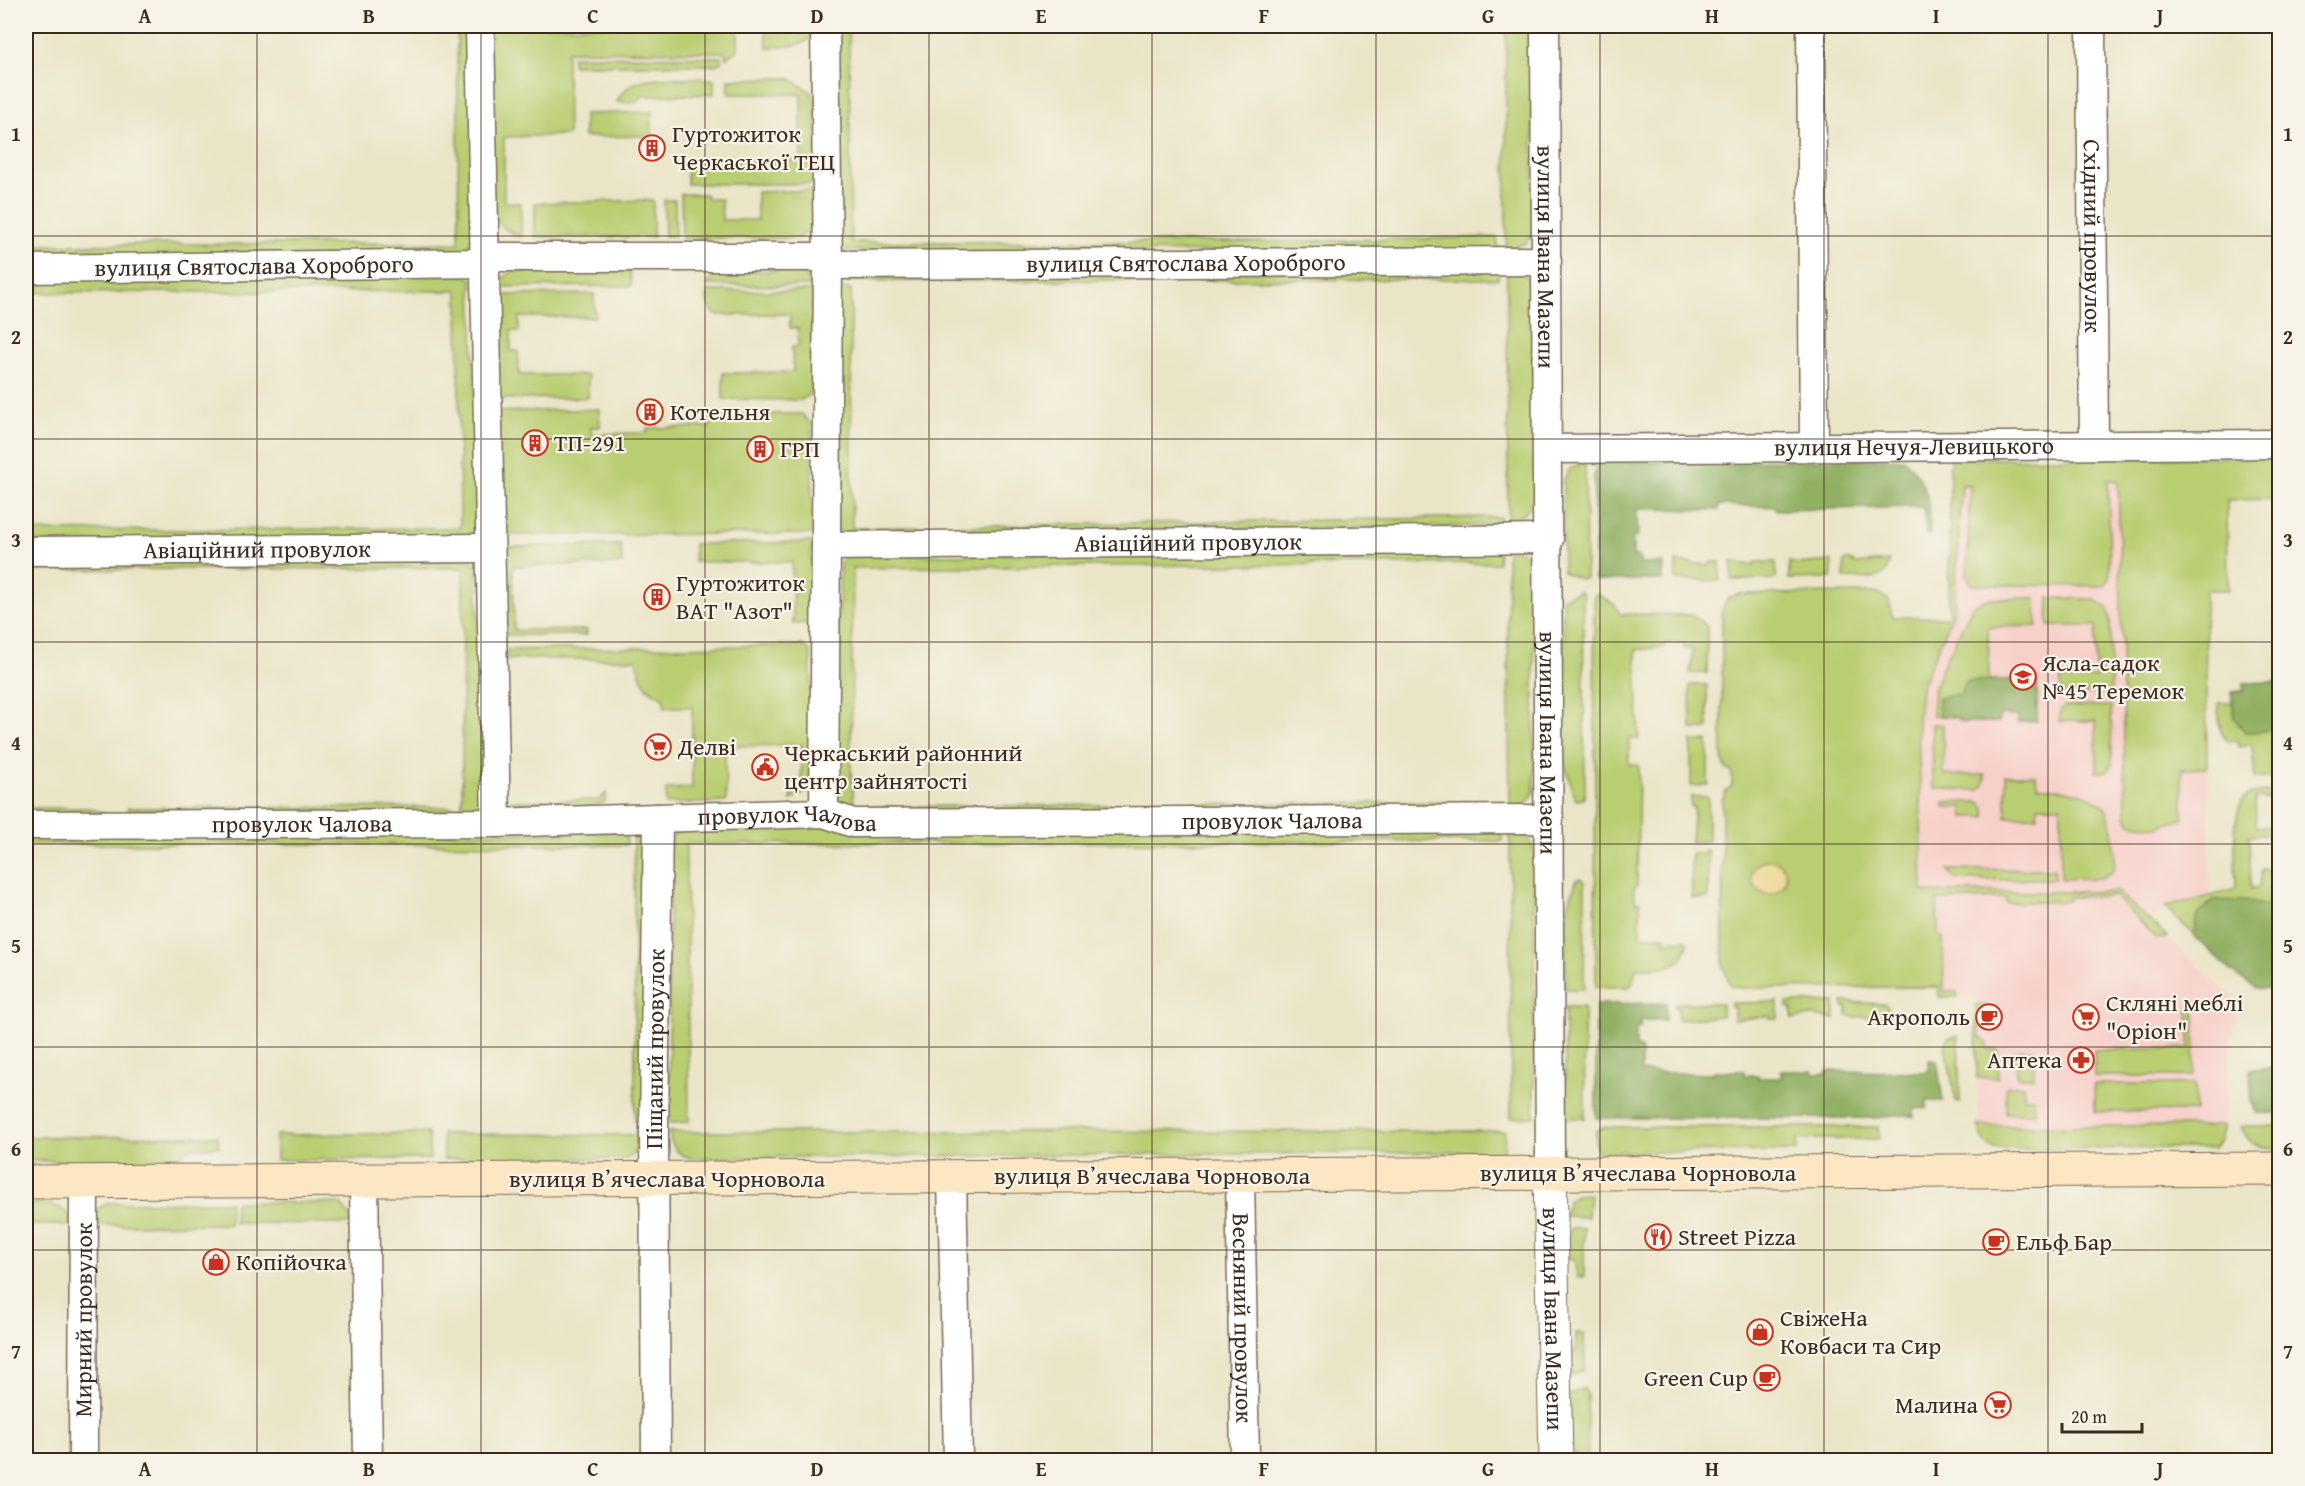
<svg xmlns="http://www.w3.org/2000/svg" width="2305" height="1486" viewBox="0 0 2305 1486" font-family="'Gentium Book Plus',serif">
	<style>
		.built { fill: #f7d0c9 }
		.green { fill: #b9cd71; stroke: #7a7c48; stroke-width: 1.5 }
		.forest { fill: #92b063; stroke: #666d40; stroke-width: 1.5 }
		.sand { fill: #eeda9e; stroke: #94825e; stroke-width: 1.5 }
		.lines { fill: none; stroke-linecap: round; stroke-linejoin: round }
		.minor-casing { stroke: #786b59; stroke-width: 31 }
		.tertiary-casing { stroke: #786b59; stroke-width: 35 }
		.secondary-casing { stroke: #786b59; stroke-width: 35 }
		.minor { stroke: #fff; stroke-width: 28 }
		.tertiary { stroke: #fff; stroke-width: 33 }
		.secondary { stroke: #fbe7c3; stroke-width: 33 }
		.grid { fill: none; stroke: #3b2a1e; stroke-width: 1.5; stroke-opacity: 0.55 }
		.labels { text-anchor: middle; stroke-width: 4.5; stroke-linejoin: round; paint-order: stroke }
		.poi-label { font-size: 24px; fill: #3b2a1e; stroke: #f7f3e8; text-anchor: start }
		.street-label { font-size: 24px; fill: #3b2a1e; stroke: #f7f3e8 }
		.neatline { fill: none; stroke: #3b2a1e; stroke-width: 2 }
		.grid-label { font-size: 20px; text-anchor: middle; font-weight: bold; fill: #3b2a1e }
	</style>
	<rect width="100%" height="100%" fill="#f7f3e8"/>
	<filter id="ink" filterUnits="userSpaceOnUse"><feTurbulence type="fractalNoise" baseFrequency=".0167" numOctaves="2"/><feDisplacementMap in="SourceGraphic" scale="12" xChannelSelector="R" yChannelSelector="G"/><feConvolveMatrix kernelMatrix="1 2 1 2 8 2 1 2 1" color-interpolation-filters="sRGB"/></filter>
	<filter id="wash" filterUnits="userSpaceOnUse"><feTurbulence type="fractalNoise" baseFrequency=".008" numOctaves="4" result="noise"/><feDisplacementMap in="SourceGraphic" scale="24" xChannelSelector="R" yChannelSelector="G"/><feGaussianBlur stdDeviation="1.35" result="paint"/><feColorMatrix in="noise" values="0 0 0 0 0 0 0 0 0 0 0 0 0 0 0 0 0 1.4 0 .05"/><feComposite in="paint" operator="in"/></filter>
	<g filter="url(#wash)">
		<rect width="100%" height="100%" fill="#eae5c7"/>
		<polygon class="built" points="2204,473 2210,895 2165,907 2148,919 2213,981 2239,1001 2231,1042 2223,1133 2214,1148 1991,1148 1978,1129 1976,997 1939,997 1938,922 1867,922 1839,617 1949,617 1949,476"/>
		<g class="green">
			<polygon points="457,26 474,26 473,235 469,246 459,255 26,259 26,245 459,243"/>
			<polygon points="487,26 738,26 738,50 726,58 724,52 567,51 568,135 504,137 504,202 521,203 521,237 508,231 488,212"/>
			<path d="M766 26H818C809 49 788 46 767 47Z"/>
			<polygon points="833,26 849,26 851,242 1256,242 1497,237 1498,252 841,251"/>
			<polygon points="1506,26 1532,26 1534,233 1526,243 1506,250"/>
			<polygon points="572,56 721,57 721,62 715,65 572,65"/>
			<polygon points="789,78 811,92 816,101 816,184 687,184 687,162 801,160 801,94 729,94 729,79"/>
			<path d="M714 79V94L643 96 636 102H617C630 68 684 79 714 79Z"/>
			<polygon points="652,112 652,136 584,137 584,114"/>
			<path d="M817 190C816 210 818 228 798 238H682L681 194H706L707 199H721L722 220H757V192Z"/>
			<polygon points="653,200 653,237 535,237 535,203"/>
			<polygon points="664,200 675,200 675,236 665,236"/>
			<path d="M1507 268C1522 270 1527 277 1533 290L1534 498 1526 512 1508 524Z"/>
			<polygon points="1499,269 1498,279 837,281 842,276"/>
			<polygon points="630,270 631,286 495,287 498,281 513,271"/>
			<polygon points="795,270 805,274 812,286 707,285 717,272"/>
			<polygon points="26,274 465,275 472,279 477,523 473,533 462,540 26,543 26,531 460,528 458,291 26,293"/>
			<polygon points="836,288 851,289 852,528 1500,517 1500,526 841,533 837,527"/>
			<polygon points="707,291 812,291 812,388 808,396 801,400 723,399 723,373 793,372 792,347 798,346 798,328 790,328 790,314 715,315 707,302"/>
			<polygon points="594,294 595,317 519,317 519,331 511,331 511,351 518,351 519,375 588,375 588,398 491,399 492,295"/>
			<polygon points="599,409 600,427 591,427 591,434 647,433 647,428 710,427 710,414 802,414 812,425 812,534 494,535 492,412"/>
			<polygon points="2279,457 2279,526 2277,499 2227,500 2228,590 2205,590 2207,768 2182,769 2183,819 2157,827 2132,824 2126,817 2118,481 2108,480 2110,578 2106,585 2101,586 1972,585 1967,576 1970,485 1962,485 1954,612 1921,687 1918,720 1923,892 2117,892 2168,937 2156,938 2115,896 2068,897 2068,901 2006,903 2006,898 1937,900 1938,936 1943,937 1944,991 1957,992 1958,997 1939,997 1939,987 1741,988 1731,986 1723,966 1722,801 1726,791 1732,786 1732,772 1726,768 1722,758 1722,610 1728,598 1739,594 1879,593 1889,601 1892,617 1949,617 1950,459"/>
			<polygon points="1585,462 1586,578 1580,579 1563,572 1563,481 1570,469"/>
			<polygon points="811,542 812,623 793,624 792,562 694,562 694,544"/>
			<polygon points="621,545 622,564 513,566 514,630 587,630 587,635 505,635 502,547"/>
			<path d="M1507 548C1521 549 1527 553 1534 566V791C1529 804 1523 807 1510 810Z"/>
			<polygon points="1499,549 1498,563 853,568 851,766 854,807 1500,802 1502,810 849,813 839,806 834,797 840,562 847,556"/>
			<polygon points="26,559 471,560 477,567 482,804 479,811 26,818 26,808 90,808 108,815 126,813 128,808 462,807 463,568 26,570"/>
			<polygon points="1832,561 1832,578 1789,579 1789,562 1797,564"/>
			<path d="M1844 561H1853V564L1889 561C1888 584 1861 578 1844 578Z"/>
			<polygon points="1676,562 1710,565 1711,562 1720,562 1720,581 1676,580"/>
			<polygon points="1732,562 1754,565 1755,562 1776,562 1776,579 1732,580"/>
			<polygon points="1580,591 1583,595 1585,794 1583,799 1576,800 1564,763 1563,598"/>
			<path d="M1597 594 1614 604 1620 614 1693 615 1707 626V673H1690L1693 650 1684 648V643H1664V647L1636 650 1639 739H1629V765H1639L1637 886 1634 887 1635 902H1640V936H1665V941L1687 940 1688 943C1681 972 1661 968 1636 968L1633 983 1628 987H1596L1594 596Z"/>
			<polygon points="2036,598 2037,626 1988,627 1989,680 2037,679 2037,721 2018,722 2018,716 1999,715 1998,722 1962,722 1956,717 1932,715 1934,690 1940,672 1973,605 1987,599"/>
			<polygon points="2049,598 2093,599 2107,607 2110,618 2111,693 2063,694 2060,679 2096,678 2096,626 2048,626"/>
			<path d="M802 645 809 650 811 656V783L807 792 791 800 792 791H801L802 745 725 746 726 802 666 804V789L692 788V707H665L663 697C644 690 640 678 636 659H507V650Z"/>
			<path d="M2279 682V784L2270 778H2255L2252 745 2239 747 2237 741H2228C2217 732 2219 717 2219 703H2232V692L2244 691V683Z"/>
			<polygon points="1690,685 1707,685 1708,729 1691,729"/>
			<polygon points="2111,706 2112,764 2107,772 2097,772 2096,721 2059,721 2061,709 2064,707"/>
			<polygon points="1932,724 1943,725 1944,775 1985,775 1984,784 1980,790 1936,789 1933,785"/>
			<polygon points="1691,741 1708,741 1708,785 1691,786"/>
			<path d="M2006 775H2036L2037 786C2052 787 2063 789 2078 793 2106 801 2110 809 2113 839 2114 850 2117 861 2113 871L2101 878 2061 879V806H2038L2037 816 2006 817Z"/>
			<path d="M2268 792 2279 798H2255L2256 827 2279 826V834L2249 836 2251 889 2259 887 2262 869 2271 870 2267 900 2270 914 2238 977 2165 907C2178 903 2230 893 2236 888 2236 868 2230 812 2245 798 2251 792 2260 793 2268 792Z"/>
			<polygon points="606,793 605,801 601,804 589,806 508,806 510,801 599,800"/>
			<polygon points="1691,797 1708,797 1708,841 1691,842 1694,807 1691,807"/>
			<polygon points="1944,802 1980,802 1985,808 1985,817 1964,817 1963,807 1944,807"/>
			<polygon points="833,825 1502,829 1502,841 686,844 689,1122 669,1123 669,843 673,835 680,831"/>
			<path d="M1510 830C1525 832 1532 838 1534 852V1117L1511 1118Z"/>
			<polygon points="634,831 642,835 645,844 646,1122 635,1121"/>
			<polygon points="626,832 627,845 26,844 26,835"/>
			<polygon points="1704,850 1708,851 1708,898 1692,898 1691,854 1704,854"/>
			<polygon points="2054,869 2054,879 1961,880 1953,878 1948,870"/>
			<polygon points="1581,878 1585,882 1584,989 1565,989 1566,913 1576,881"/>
			<polygon points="1778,1002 1778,1019 1770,1019 1770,1016 1734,1020 1734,1007 1730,1007 1731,1003"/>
			<polygon points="1835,1002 1835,1019 1813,1016 1792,1019 1792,1008 1787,1007 1787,1003"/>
			<polygon points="1843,1002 1885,1004 1888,1007 1890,1019 1847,1016 1847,1007 1843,1007"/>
			<polygon points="1675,1003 1722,1003 1722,1016 1678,1020 1678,1008 1675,1008"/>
			<polygon points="1976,1005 1986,1006 1986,1021 1980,1024 1980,1037 1987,1042 1987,1050 1998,1050 1998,1077 1977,1078"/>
			<polygon points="1565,1007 1584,1007 1585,1118 1565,1118"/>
			<polygon points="2189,1009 2195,1009 2194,1076 2095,1076 2094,1050 2189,1048"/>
			<polygon points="1958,1036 1960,1103 1956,1102 1945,1044 1948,1038"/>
			<rect x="2017" y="1050" width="17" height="27"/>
			<polygon points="2094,1084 2195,1084 2195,1111 2095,1112"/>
			<polygon points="2006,1086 2024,1086 2024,1098 2034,1098 2035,1113 2006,1113"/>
			<polygon points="1978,1126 2224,1126 2220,1140 2214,1148 1994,1149 1984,1141"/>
			<path d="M2241 1126H2279V1148C2261 1148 2247 1146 2241 1126Z"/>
			<polygon points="1606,1127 1878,1127 1879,1139 1797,1139 1797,1151 1596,1152 1596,1130"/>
			<path d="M1505 1131 1504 1152 690 1158C675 1153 672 1147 669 1132Z"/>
			<polygon points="428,1133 430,1159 276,1160 276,1135"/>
			<polygon points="442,1134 646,1135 642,1146 627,1159 444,1159"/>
			<polygon points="218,1136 219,1147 184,1148 184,1161 26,1161 26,1137"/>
			<polygon points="1590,1194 1588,1217 1564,1216 1568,1200 1577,1195"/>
			<polygon points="230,1202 229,1224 92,1225 96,1210 108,1203"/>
			<polygon points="235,1202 335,1203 341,1204 355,1224 234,1223"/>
			<path d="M26 1203C47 1203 65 1203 75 1225H26Z"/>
			<polygon points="1572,1228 1584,1228 1584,1277 1577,1277 1575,1261 1565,1258 1566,1235"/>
			<polygon points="1576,1333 1584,1333 1585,1370 1571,1376 1566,1355 1576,1351"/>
			<polygon points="1584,1388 1587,1394 1588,1460 1579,1458 1570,1451 1568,1396"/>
		</g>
		<g class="forest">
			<path d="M1904 459C1927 481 1931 503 1930 534H1926L1923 507 1776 510 1775 507 1719 505V510L1640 509 1637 511 1638 536 1633 537V556H1638L1641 564 1664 563 1663 580H1595L1594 477 1597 462Z"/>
			<polygon points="2037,679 2037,721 2018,722 2018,716 1999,715 1998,722 1962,722 1956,717 1939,716 1938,698 1960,694 1967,681"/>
			<polygon points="2279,682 2279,722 2271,731 2245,732 2234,718 2232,692 2244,691 2244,683"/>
			<polygon points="2213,900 2245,901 2279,909 2279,991 2257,988 2238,977 2194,936 2196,917"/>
			<polygon points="1666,1003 1666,1020 1641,1020 1641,1027 1636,1027 1636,1047 1641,1048 1641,1072 1713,1074 1714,1071 1744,1071 1744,1075 1758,1075 1758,1078 1781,1078 1781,1071 1813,1071 1814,1074 1826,1074 1827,1071 1926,1072 1929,1070 1929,1060 1937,1061 1943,1101 1927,1101 1927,1108 1914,1109 1914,1117 1906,1115 1875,1118 1596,1118 1596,1004"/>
			<polygon points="2279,1068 2279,1113 2256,1113 2252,1102 2250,1069"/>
		</g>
		<circle class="sand" cx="1769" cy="877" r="17"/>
	</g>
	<g filter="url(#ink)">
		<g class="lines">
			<g class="minor-casing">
				<g id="minor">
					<polyline points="480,26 496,823"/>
					<path id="s1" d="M1545 26 1550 1173"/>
					<polyline points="1811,26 1814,447"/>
					<path id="s2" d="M2091 26 2094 445"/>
					<polyline points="484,257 828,257"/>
					<path id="s3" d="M828 265 1547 261"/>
					<path id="s4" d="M26 269 484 263"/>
					<path id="s5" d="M1548 449 2280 444"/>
					<path id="s6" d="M826 546 1549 539"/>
					<path id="s7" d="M26 551 489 548"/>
					<polyline points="824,813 828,265 825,26"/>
					<path id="s8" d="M26 825 496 823 824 813 853 823 1549 819"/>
					<path id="s9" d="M1240 1176 1245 1460"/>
					<polyline points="952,1178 958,1460"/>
					<polyline points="364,1182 368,1460"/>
					<path id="s10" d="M83 1460 84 1182"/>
					<path id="s11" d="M656 1460 654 1132 658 818"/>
				</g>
			</g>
			<g class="tertiary-casing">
				<g id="tertiary">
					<path id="s12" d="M1550 1173 1556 1460"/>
				</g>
			</g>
			<g class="secondary-casing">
				<polyline id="secondary" points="26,1182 2280,1169"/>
			</g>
			<use href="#minor" class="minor"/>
			<use href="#tertiary" class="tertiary"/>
			<use href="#secondary" class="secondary"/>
		</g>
	</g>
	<path class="grid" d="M257 26V1460M481 26V1460M705 26V1460M929 26V1460M1152 26V1460M1376 26V1460M1600 26V1460M1824 26V1460M2048 26V1460M26 236H2280M26 439H2280M26 642H2280M26 844H2280M26 1047H2280M26 1250H2280"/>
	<defs>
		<g id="building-ring" transform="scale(1.35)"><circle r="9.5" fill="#f7f3e8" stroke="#c8321e" stroke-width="1.5"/><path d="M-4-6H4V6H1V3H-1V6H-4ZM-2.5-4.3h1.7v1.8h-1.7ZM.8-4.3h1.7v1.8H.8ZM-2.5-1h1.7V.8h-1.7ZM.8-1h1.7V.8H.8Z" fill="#c8321e"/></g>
		<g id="school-ring" transform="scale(1.35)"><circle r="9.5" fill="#f7f3e8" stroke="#c8321e" stroke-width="1.5"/><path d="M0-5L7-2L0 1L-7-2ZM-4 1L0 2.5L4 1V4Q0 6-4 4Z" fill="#c8321e"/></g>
		<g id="supermarket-ring" transform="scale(1.35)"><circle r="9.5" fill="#f7f3e8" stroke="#c8321e" stroke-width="1.5"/><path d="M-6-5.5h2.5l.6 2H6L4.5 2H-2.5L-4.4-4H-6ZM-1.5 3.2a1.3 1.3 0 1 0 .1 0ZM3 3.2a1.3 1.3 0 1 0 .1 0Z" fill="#c8321e"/></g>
		<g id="civic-ring" transform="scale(1.35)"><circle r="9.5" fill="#f7f3e8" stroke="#c8321e" stroke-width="1.5"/><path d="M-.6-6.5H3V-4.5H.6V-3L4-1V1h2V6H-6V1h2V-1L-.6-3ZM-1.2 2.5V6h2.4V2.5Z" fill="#c8321e"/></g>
		<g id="cafe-ring" transform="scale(1.35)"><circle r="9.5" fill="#f7f3e8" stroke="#c8321e" stroke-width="1.5"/><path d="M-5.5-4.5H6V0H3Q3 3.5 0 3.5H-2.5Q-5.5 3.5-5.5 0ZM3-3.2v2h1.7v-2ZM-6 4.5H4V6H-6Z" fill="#c8321e"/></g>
		<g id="pharmacy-ring" transform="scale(1.35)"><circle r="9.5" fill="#f7f3e8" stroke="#c8321e" stroke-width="1.5"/><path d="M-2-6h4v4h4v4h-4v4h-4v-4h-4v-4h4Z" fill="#c8321e"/></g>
		<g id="restaurant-ring" transform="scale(1.35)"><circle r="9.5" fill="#f7f3e8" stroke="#c8321e" stroke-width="1.5"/><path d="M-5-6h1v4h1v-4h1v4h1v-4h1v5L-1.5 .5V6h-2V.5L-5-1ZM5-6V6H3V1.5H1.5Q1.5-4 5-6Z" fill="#c8321e"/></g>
		<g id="shop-ring" transform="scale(1.35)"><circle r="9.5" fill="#f7f3e8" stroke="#c8321e" stroke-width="1.5"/><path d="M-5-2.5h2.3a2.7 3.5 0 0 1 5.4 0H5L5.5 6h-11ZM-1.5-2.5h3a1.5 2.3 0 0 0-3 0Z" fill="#c8321e"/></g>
	</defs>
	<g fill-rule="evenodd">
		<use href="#building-ring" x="652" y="148"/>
		<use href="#building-ring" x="650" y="412"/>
		<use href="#building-ring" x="535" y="443"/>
		<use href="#building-ring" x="760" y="449"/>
		<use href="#building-ring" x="657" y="597"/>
		<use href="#school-ring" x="2023" y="677"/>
		<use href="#supermarket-ring" x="658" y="747"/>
		<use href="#civic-ring" x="765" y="767"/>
		<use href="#cafe-ring" x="1989" y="1017"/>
		<use href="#supermarket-ring" x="2086" y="1017"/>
		<use href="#pharmacy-ring" x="2081" y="1060"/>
		<use href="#restaurant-ring" x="1658" y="1237"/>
		<use href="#cafe-ring" x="1996" y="1242"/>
		<use href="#shop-ring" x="216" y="1262"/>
		<use href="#shop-ring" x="1760" y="1332"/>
		<use href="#cafe-ring" x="1767" y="1378"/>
		<use href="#supermarket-ring" x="1998" y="1405"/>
	</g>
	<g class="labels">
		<g class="poi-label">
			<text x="672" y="142">Гуртожиток<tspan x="672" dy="28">Черкаської ТЕЦ</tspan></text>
			<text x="670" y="420">Котельня</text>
			<text x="554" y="451">ТП-291</text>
			<text x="780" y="457">ГРП</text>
			<text x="676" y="591">Гуртожиток<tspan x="676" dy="28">ВАТ "Азот"</tspan></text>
			<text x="2042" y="671">Ясла-садок<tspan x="2042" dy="28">№45 Теремок</tspan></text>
			<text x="678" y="755">Делві</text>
			<text x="784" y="761">Черкаський районний<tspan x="784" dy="28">центр зайнятості</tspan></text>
			<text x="2106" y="1011">Скляні меблі<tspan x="2106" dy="28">"Оріон"</tspan></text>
			<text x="1970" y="1025" text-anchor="end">Акрополь</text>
			<text x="2062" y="1068" text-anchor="end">Аптека</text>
			<text x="1678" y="1245">Street Pizza</text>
			<text x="2016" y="1250">Ельф Бар</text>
			<text x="236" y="1270">Копійочка</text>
			<text x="1780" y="1326">СвіжеНа<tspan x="1780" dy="28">Ковбаси та Сир</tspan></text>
			<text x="1748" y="1386" text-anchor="end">Green Cup</text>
			<text x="1978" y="1413" text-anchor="end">Малина</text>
		</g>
		<g class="street-label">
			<text dy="8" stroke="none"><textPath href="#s2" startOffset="210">Східний провулок</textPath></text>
			<text dy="8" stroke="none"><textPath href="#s1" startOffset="231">вулиця Івана Мазепи</textPath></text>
			<text dy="8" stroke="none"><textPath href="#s3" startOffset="358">вулиця Святослава Хороброго</textPath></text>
			<text dy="8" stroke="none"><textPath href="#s4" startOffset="228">вулиця Святослава Хороброго</textPath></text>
			<text dy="8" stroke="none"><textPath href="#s5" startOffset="366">вулиця Нечуя-Левицького</textPath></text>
			<text dy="8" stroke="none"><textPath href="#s6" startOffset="362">Авіаційний провулок</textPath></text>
			<text dy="8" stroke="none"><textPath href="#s7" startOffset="231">Авіаційний провулок</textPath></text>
			<text dy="8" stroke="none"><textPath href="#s1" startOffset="717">вулиця Івана Мазепи</textPath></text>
			<text dy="8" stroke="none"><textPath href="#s8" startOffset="762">провулок Чалова</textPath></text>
			<text dy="8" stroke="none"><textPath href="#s8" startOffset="1248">провулок Чалова</textPath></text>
			<text dy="8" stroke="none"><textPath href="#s8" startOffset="276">провулок Чалова</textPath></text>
			<text dy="8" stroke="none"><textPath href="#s11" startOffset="411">Піщаний провулок</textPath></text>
			<text x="1638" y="1181">вулиця Вʼячеслава Чорновола</text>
			<text x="1152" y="1184">вулиця Вʼячеслава Чорновола</text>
			<text x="667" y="1187">вулиця Вʼячеслава Чорновола</text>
			<text dy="8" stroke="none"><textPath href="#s9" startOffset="142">Весняний провулок</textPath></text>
			<text dy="8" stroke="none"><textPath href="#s12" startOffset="146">вулиця Івана Мазепи</textPath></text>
			<text dy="8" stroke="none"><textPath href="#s10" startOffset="140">Мирний провулок</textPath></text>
		</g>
	</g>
	<rect width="2305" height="1486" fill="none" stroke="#f7f3e8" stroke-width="66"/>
	<path d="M2062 1423v9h80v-9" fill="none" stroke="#3b2a1e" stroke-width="3"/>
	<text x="2071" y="1423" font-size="18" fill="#3b2a1e" stroke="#f7f3e8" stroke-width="4.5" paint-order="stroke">20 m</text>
	<rect x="33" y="33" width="2239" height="1420" class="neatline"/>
	<g class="grid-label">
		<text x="145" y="23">A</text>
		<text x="369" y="23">B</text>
		<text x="593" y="23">C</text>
		<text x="817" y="23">D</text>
		<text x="1041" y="23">E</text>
		<text x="1264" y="23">F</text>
		<text x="1488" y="23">G</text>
		<text x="1712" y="23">H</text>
		<text x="1936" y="23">I</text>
		<text x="2160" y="23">J</text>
		<text x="16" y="141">1</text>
		<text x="2288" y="141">1</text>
		<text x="16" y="344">2</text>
		<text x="2288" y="344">2</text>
		<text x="16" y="547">3</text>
		<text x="2288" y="547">3</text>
		<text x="16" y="750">4</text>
		<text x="2288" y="750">4</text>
		<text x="16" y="953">5</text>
		<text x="2288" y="953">5</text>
		<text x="16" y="1156">6</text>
		<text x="2288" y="1156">6</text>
		<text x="16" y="1358">7</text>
		<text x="2288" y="1358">7</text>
		<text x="145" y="1476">A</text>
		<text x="369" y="1476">B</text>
		<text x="593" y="1476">C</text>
		<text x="817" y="1476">D</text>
		<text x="1041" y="1476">E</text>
		<text x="1264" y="1476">F</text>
		<text x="1488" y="1476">G</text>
		<text x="1712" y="1476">H</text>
		<text x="1936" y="1476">I</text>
		<text x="2160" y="1476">J</text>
	</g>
</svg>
